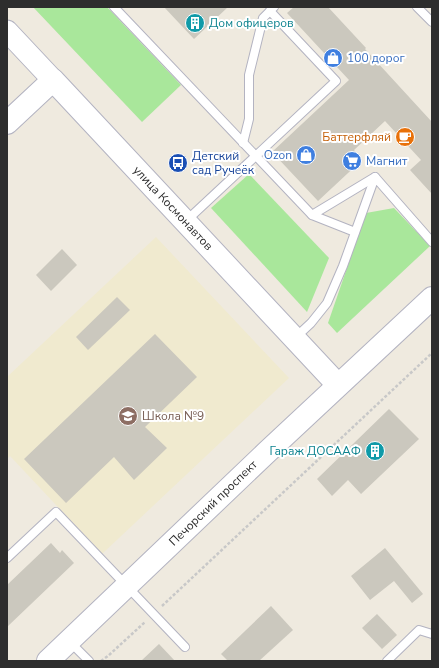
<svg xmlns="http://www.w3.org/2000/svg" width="439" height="668" viewBox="0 0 439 668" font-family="'Nunito Sans',sans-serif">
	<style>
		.education { fill: #f0eacf }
		.green { fill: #a9e79b }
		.building { fill: #cbc8be }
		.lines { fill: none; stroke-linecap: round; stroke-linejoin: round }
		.service-casing { stroke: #b3b3c1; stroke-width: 10 }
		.tertiary-casing { stroke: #b3b3c1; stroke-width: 23 }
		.secondary-casing { stroke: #b3b3c1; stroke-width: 24 }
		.path { stroke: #c8c8c8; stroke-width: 2.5; stroke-dasharray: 3 2; stroke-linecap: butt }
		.service { stroke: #fff; stroke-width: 8 }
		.tertiary { stroke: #fff; stroke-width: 21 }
		.secondary { stroke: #fff; stroke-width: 22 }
		.labels { text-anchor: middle; stroke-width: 4; stroke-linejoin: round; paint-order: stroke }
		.culture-label { font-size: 12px; fill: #0d838f; stroke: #fff; text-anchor: start }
		.shop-label { font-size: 12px; fill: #366cbe; stroke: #fff; text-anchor: start }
		.food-label { font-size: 12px; fill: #c56008; stroke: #fff; text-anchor: end }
		.transit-label { font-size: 12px; fill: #164399; stroke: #fff; text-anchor: start }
		.street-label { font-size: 12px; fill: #2d2d2d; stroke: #fff }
		.education-label { font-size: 12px; fill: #785e54; stroke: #fff; text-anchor: start }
	</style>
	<rect width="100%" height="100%" fill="#efeadf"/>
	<polygon class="education" points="156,237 289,378 102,554 10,456 7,459 7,375 8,376"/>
	<g class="green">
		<polygon points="33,7 107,7 181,85 142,122"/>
		<polygon points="249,174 329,258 307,312 211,208"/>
		<polygon points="394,208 430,246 337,333 328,323 366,213"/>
	</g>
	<g class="building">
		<polygon points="164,7 228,7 194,39"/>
		<polygon points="294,7 328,7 366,48 365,49 432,122 432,194 410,170 421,160 385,121 354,150 362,160 318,201 272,152 349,80 287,13"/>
		<polygon points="62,249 77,265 51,291 36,275"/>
		<polygon points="117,297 130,310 88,350 76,337"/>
		<polygon points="155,334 197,377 145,427 167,448 134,480 114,457 66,503 24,459"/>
		<polygon points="389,409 419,439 361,494 348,480 332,496 317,479"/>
		<polygon points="51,543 60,553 62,550 74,563 7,627 7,585"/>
		<polygon points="385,548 423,594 412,603 394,581 370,600 351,576"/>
		<polygon points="271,606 293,630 259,661 228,661 221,654"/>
		<polygon points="377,614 397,635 382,649 362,628"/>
		<polygon points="159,644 175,661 141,661"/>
	</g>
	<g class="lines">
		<g class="service-casing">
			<g id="service">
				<polyline points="114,7 312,215 355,232"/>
				<polyline points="417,7 432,22"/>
				<polyline points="243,143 249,119 249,75 263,18 274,7"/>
				<polyline points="312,215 375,177"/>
				<polyline points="186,221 336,81 270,11"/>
				<polyline points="296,337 311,323 327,303 343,266 375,177 432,242"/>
				<polyline points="7,558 56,512 185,647"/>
				<polyline points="69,641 89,661"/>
				<polyline points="387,661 419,630 432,634"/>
			</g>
		</g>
		<g class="tertiary-casing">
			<polyline id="tertiary" points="7,31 53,80"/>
		</g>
		<g class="secondary-casing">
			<g id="secondary">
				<polyline points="7,123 53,80 338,385"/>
				<polyline points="48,661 267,452 432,298"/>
			</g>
		</g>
		<g class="path">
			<polyline points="162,606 432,353"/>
			<polyline points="101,661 108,656 145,622"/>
		</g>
		<use href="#service" class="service"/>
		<use href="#tertiary" class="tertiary"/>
		<use href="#secondary" class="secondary"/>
	</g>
	<defs>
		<g id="building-disc" transform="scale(1)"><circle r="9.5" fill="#0f9aa8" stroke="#fff"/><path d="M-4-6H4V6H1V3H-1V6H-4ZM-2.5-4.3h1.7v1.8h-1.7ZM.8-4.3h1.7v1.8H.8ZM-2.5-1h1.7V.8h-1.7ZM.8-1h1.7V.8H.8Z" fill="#fff"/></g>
		<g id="shop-disc" transform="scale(1)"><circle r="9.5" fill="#3f7fe0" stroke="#fff"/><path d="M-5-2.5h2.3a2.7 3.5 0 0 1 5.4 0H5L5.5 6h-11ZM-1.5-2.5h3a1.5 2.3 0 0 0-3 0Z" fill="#fff"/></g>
		<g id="cafe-disc" transform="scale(1)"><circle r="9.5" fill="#e8710a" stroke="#fff"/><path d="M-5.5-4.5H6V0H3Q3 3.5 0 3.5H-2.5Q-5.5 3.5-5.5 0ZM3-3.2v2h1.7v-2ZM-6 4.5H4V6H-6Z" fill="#fff"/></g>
		<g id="supermarket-disc" transform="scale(1)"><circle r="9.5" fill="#3f7fe0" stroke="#fff"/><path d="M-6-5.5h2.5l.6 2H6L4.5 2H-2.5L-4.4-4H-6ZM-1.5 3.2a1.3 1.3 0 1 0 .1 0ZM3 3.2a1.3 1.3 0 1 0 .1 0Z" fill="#fff"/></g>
		<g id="bus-disc" transform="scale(1)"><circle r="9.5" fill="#1a4fb4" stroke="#fff"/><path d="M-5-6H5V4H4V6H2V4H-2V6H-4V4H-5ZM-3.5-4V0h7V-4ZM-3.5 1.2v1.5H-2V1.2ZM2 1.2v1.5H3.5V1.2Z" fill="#fff"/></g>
		<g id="school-disc" transform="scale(1)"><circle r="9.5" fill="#8d6e63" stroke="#fff"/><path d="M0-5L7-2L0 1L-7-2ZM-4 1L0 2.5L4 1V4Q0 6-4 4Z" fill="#fff"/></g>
	</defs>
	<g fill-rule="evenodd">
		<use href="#building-disc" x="195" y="23"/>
		<use href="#shop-disc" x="333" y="58"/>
		<use href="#cafe-disc" x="405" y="137"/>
		<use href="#shop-disc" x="306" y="155"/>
		<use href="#supermarket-disc" x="352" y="161"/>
		<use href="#bus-disc" x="178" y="163"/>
		<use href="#school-disc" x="128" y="416"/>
		<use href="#building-disc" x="375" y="451"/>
	</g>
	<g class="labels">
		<g class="culture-label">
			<text x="209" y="27">Дом офицеров</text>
			<text x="361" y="455" text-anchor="end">Гараж ДОСААФ</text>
		</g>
		<g class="shop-label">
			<text x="347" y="62">100 дорог</text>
			<text x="292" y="159" text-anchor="end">Ozon</text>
			<text x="366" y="165">Магнит</text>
		</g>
		<g class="food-label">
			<text x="391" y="141">Баттерфляй</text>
		</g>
		<g class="transit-label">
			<text x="192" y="160">Детский<tspan x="192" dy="14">сад Ручеёк</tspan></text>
		</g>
		<g class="street-label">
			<text transform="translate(173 208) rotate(47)" y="4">улица Космонавтов</text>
			<text transform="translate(213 503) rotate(-44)" y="4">Печорский проспект</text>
		</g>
		<g class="education-label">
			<text x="142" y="420">Школа №9</text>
		</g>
	</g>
	<rect width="439" height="668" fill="none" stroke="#2d2d2d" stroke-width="16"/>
</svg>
